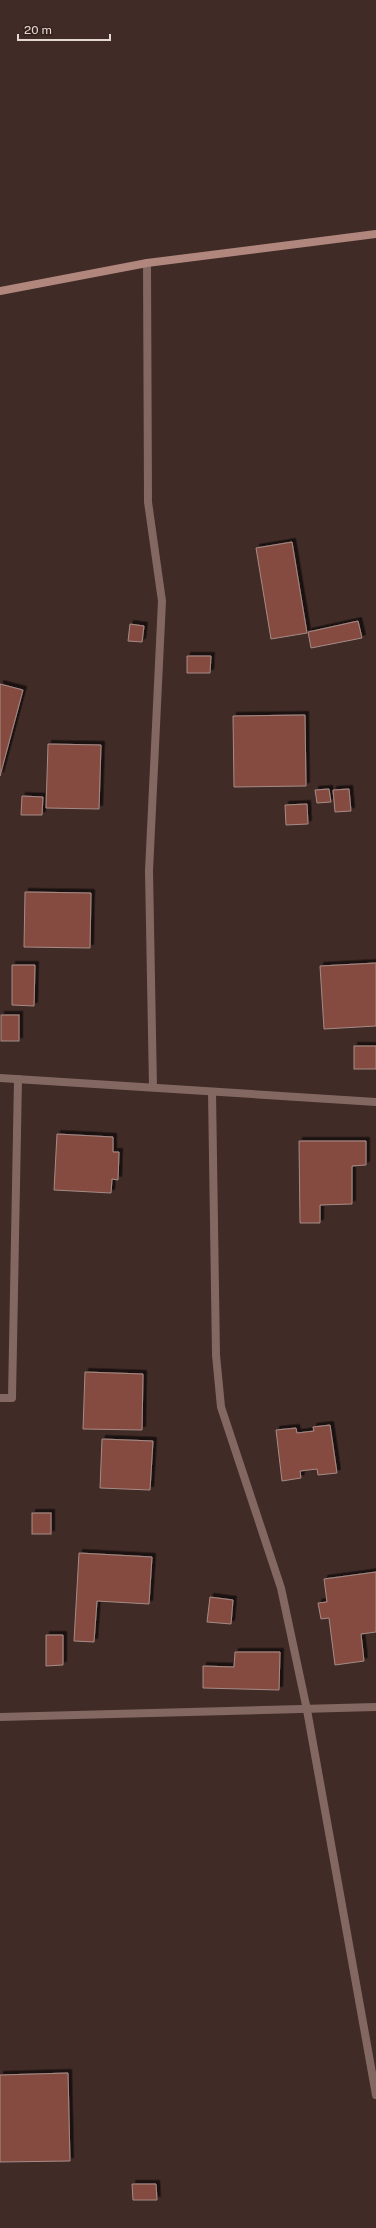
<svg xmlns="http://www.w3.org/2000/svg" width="376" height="2228" viewBox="0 0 376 2228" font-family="'Public Sans',sans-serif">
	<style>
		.building { fill: #864c40; stroke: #a58b86; filter: url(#shadow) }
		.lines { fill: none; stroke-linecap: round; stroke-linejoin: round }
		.street { stroke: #836862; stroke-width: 8 }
		.secondary { stroke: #b1867d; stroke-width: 8 }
	</style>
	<defs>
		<filter id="shadow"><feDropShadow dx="3.5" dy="-3.5" stdDeviation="0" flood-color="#0009"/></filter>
	</defs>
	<rect width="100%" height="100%" fill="#402b27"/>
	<g class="building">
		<polygon points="292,542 307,633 271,639 256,548"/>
		<polygon points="358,621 362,638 311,648 308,632"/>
		<polygon points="130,624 144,626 142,642 128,641"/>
		<polygon points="187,656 211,656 210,673 187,673"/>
		<polygon points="0,684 23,690 0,776"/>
		<polygon points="305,715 306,786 234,787 233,716"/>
		<polygon points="48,744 101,745 99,809 46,808"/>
		<polygon points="329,789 331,802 317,803 315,790"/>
		<polygon points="349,789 351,811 335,812 333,790"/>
		<polygon points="22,796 43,797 42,815 21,815"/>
		<polygon points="307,804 308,824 286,825 285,805"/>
		<polygon points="25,892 91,893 90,948 24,947"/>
		<polygon points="376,963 376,1026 324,1029 320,966"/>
		<polygon points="12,965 35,965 34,1006 12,1005"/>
		<rect x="1" y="1015" width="18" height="26"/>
		<rect x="354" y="1046" width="22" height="23"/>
		<polygon points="57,1134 113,1137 113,1152 119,1152 118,1180 112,1179 111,1193 54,1190"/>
		<polygon points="299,1141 366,1141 366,1165 352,1166 352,1204 320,1205 320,1223 300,1223"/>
		<polygon points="85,1372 143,1374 142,1430 83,1429"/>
		<polygon points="330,1425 337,1473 318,1475 317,1469 300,1471 301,1478 282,1481 276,1430 296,1428 297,1433 314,1431 313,1427"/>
		<polygon points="102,1439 153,1441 150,1490 100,1488"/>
		<rect x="32" y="1513" width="19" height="21"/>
		<polygon points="79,1553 152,1557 149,1604 97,1601 94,1642 74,1641"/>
		<polygon points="376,1572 376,1632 361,1634 364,1661 335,1665 329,1618 321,1619 318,1603 327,1602 324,1579"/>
		<polygon points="210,1597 233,1600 231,1624 207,1622"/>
		<polygon points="46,1635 63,1635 63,1665 46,1666"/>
		<polygon points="235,1652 280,1652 279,1690 203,1688 203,1666 234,1667"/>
		<polygon points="68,2073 70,2161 0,2162 0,2075"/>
		<polygon points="132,2184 156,2184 157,2200 133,2200"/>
	</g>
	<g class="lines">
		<g class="street">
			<polyline points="147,263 148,502 162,601 149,871 153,1087"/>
			<polyline points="0,1078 376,1102"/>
			<polyline points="212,1092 216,1355 221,1407 281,1588 307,1710 376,2095"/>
			<polyline points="0,1398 12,1398 18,1079"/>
			<polyline points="0,1717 376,1707"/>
		</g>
		<polyline class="secondary" points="0,291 147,263 376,234"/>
	</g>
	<path d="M18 34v6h92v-6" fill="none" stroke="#e5d7d4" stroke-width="2"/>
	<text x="24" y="34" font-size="12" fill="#e5d7d4" stroke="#36221d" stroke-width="3" paint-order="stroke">20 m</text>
</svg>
